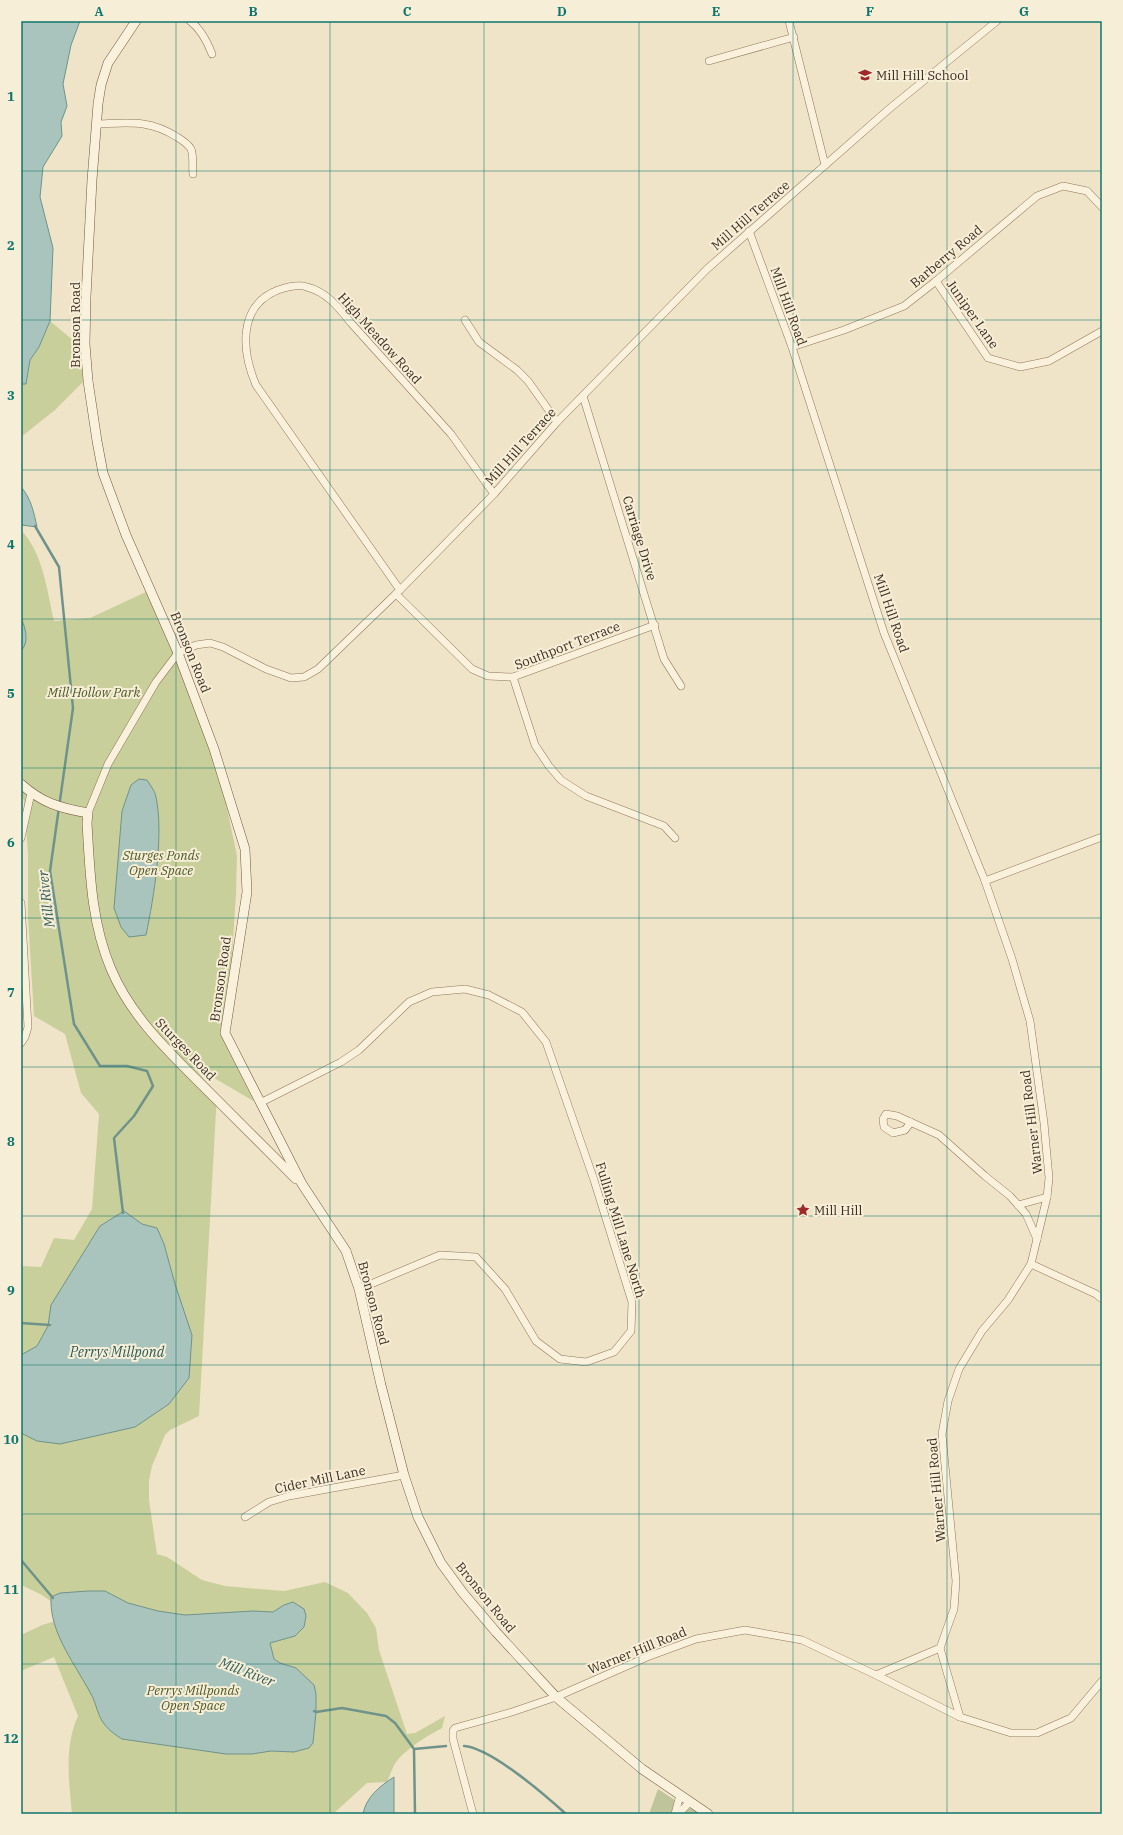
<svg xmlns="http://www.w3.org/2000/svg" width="1123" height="1835" viewBox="0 0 1123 1835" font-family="'IBM Plex Serif',serif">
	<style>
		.green { fill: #c9cf9b }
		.cemetery { fill: #bfc49a }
		.water { fill: #a9c4bc; stroke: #6f938a }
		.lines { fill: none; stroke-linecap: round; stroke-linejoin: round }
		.stream { stroke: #6f938a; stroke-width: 2.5 }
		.minor-casing { stroke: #8d765c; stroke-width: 8 }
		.secondary-casing { stroke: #6f573f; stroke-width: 10 }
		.minor { stroke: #faf1dc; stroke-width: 7 }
		.secondary { stroke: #faf1dc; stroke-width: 9 }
		.grid { fill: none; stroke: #0f766e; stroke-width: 1; stroke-opacity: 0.55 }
		.labels { text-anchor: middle; stroke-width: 4; stroke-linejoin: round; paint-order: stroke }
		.poi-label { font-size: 13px; fill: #3d2e20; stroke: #f7eed8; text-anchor: start }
		.street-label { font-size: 13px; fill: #3d2e20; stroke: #f7eed8 }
		.park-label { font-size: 13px; font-style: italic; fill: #4d5a26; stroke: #f7eed8 }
		.water-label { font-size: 14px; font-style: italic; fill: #2f5d5a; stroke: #f7eed8 }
		.neatline { fill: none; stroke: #0f766e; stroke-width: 1.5 }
		.grid-label { font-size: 13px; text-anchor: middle; font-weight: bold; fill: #0f766e }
	</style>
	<rect width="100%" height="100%" fill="#f0e4c8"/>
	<g class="green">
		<polygon points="50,321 80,346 83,382 55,410 21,437 21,384 26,384 30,360 39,347"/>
		<path d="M21 530C43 553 47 590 54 621L90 618 148 591 203 727 224 794 237 856 236 894 227 1033 255 1102 192 1065 217 1094 199 1416 170 1430 165 1435 152 1466 149 1481V1500L157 1554 167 1557 202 1580 225 1586 284 1591 325 1582 348 1593 367 1613 376 1628 379 1650 407 1734 415 1733 445 1716 442 1728C427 1736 407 1748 396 1762 392 1768 390 1776 387 1782L367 1783 333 1814H72C69 1782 64 1746 78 1716L54 1657 21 1671V1635L42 1625 63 1619 62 1608 40 1594 21 1585V1266L41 1267 54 1238 74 1240 92 1209 99 1114 81 1093 65 1034 34 1016 28 917V854L24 801 21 793Z"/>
	</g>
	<polygon class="cemetery" points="658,1789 682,1805 698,1812 697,1814 649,1814"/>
	<g class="water">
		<polygon points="21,21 80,21 71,45 63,84 67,106 61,122 62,136 43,167 40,197 53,248 50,321 39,347 30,360 26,384 21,384"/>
		<path d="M21 487C31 498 34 513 37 527L21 525Z"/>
		<path d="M21 617C25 628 30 641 21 651Z"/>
		<path d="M139 779 147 780C150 785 155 791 156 797 164 834 154 897 146 935L129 937 121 927 114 908 122 811 131 785Z"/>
		<polygon points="124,1211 142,1224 157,1228 164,1244 175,1284 192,1335 189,1378 169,1404 135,1427 60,1444 37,1441 21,1433 21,1355 37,1346 48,1326 51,1305 100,1226"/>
		<path d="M88 1591H105L128 1603 158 1611 185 1615 253 1611 273 1612 284 1605 293 1602 304 1609 306 1616 304 1627 295 1636 270 1643 274 1659 280 1663 296 1668 314 1685 316 1694V1712L313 1743 309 1748 294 1752 271 1751 252 1754H226L122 1739C114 1734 107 1729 102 1721 98 1714 96 1705 93 1698 77 1666 49 1634 51 1597L60 1593Z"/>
		<path d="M394 1777V1814H363C366 1797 380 1786 394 1777Z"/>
	</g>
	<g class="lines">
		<g class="stream">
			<polyline points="35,526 59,567 73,708 50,871 74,1024 100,1066 127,1066 147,1071 153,1086 134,1116 114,1138 123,1213"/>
			<polyline points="21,1323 50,1325"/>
			<polyline points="21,1560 53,1598"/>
			<polyline points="314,1711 316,1712 342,1708 386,1716 395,1723 414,1749 415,1814"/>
			<path d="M464 1746C491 1748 545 1795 566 1814"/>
			<polyline points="414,1749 446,1746"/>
		</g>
		<g class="minor-casing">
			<g id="minor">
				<path d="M190 21C201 29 207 41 212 54"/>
				<polyline points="789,21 825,165"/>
				<polyline points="709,61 794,37"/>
				<path d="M96 124C128 123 149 119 177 137 182 140 188 144 191 149 194 156 192 167 193 174"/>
				<polyline points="936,281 988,358 1020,367 1049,361 1102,331"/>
				<polyline points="465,320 479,342 517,370 528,381 557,422"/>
				<polyline points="792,347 844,330 904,306 936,281 1037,196 1063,186 1087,191 1102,207"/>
				<polyline points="583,396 664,659 681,686"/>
				<path d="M400 590 256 385C242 352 237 306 278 290 287 287 298 284 307 287 327 292 339 308 351 323L451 434 494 494"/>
				<polyline points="396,594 472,669 488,676 513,677 655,625"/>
				<polyline points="513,677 535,745 549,766 561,780 586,796 664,826 675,838"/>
				<polyline points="88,813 108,764 156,682 178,653 196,645 210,643 223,647 266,669 291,678 304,677 318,669 400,590 494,494 557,422 707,269 889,109 997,21"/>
				<polyline points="21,838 31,793"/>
				<polyline points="985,881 1102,837"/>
				<polyline points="21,903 28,1027 25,1037 21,1043"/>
				<polyline points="260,1103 341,1062 359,1050 409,1002 432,992 465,989 489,995 522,1012 546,1042 594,1180 632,1302 631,1331 614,1352 586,1362 560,1359 536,1341 505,1289 476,1257 440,1255 359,1289"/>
				<polyline points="911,1122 905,1130 893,1133 884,1127 883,1119 886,1114 897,1116 939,1135 985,1176 1010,1196 1026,1214 1037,1239"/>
				<polyline points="1018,1205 1047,1197"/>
				<polyline points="1031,1264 1096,1294 1102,1299"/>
				<polyline points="245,1517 269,1502 289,1496 404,1475"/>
				<polyline points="940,1648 960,1717"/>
				<polyline points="876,1675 960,1717 1011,1733 1037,1733 1071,1718 1102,1681"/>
				<polyline points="473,1814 453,1739 453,1731 455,1728 512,1712 556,1697 647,1657 696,1639 745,1630 802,1640 876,1675 940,1648 954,1609 956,1581 942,1434 948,1401 959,1369 982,1331 1008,1300 1031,1264 1047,1197 1049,1178 1044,1123 1030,1021 1012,959 985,881 884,633 792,347 749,231"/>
				<polyline points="675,1814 680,1795"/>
				<polyline points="678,1814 690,1802"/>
			</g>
		</g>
		<g class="secondary-casing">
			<g id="secondary">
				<polyline points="136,21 108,63 101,85 98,104 92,180 86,297 85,344 88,381 97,441 103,473 126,535 178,653 214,749 245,849 247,892 225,1033 302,1184 346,1251 359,1289 381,1385 404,1475 418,1517 441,1563 463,1593 496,1632 556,1697 642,1769 708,1814"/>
				<path d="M21 784C42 803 60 808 88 813L87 823C90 872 91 922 111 969 131 1017 170 1053 206 1089 236 1119 266 1149 296 1179"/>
			</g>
		</g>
		<use href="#minor" class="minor"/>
		<use href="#secondary" class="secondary"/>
	</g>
	<path class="grid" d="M176 21V1814M330 21V1814M484 21V1814M639 21V1814M793 21V1814M947 21V1814M21 171H1102M21 320H1102M21 470H1102M21 619H1102M21 768H1102M21 918H1102M21 1067H1102M21 1216H1102M21 1365H1102M21 1514H1102M21 1664H1102"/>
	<defs>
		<g id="school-bare" transform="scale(1.08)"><path d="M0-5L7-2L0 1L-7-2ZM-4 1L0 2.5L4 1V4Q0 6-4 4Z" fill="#9e2a2b" stroke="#f7eed8" stroke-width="2.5" paint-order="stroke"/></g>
		<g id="sight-bare" transform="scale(1.08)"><path d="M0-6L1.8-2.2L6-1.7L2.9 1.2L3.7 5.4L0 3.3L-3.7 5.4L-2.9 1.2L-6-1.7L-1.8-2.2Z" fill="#9e2a2b" stroke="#f7eed8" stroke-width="2.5" paint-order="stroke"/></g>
	</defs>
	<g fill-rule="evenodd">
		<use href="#school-bare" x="865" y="75"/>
		<use href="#sight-bare" x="803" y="1210"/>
	</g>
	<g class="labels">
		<g class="poi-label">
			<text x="876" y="80">Mill Hill School</text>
			<text x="814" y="1215">Mill Hill</text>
		</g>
		<g class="street-label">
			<text transform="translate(750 215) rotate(-41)" y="5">Mill Hill Terrace</text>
			<text transform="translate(946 256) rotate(-40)" y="5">Barberry Road</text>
			<text transform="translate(789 306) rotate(70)" y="5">Mill Hill Road</text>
			<text transform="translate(973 314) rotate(55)" y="5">Juniper Lane</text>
			<text transform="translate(75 325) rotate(-90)" y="5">Bronson Road</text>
			<text transform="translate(380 338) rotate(48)" y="5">High Meadow Road</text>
			<text transform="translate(520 446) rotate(-48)" y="5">Mill Hill Terrace</text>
			<text transform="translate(640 538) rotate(73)" y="5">Carriage Drive</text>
			<text transform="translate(892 613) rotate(71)" y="5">Mill Hill Road</text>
			<text transform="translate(567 645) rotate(-21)" y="5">Southport Terrace</text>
			<text transform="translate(191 652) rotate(68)" y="5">Bronson Road</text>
			<text transform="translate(220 979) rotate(-82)" y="5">Bronson Road</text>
			<text transform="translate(186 1049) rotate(46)" y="5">Sturges Road</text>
			<text transform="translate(1031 1122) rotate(-97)" y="5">Warner Hill Road</text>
			<text transform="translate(621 1230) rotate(73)" y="5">Fulling Mill Lane North</text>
			<text transform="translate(374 1303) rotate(75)" y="5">Bronson Road</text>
			<text transform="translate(320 1479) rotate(-12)" y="5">Cider Mill Lane</text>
			<text transform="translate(936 1490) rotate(-95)" y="5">Warner Hill Road</text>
			<text transform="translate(486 1597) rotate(51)" y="5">Bronson Road</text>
			<text transform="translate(637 1650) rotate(-22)" y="5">Warner Hill Road</text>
		</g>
		<g class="park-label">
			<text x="94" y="697">Mill Hollow Park</text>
			<text x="161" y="860">Sturges Ponds<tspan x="161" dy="15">Open Space</tspan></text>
			<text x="193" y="1695">Perrys Millponds<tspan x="193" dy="15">Open Space</tspan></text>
		</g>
		<g class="water-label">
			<text transform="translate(46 899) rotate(-97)" y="5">Mill River</text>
			<text x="117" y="1357">Perrys Millpond</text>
			<text transform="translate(247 1672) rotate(21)" y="5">Mill River</text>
		</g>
	</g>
	<rect width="1123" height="1835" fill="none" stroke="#f7eed8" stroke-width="44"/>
	<rect x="22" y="22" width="1079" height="1791" class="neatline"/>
	<g class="grid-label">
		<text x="99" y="16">A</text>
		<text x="253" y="16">B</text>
		<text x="407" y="16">C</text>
		<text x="562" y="16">D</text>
		<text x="716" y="16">E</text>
		<text x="870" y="16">F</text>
		<text x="1024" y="16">G</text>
		<text x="11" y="101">1</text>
		<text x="11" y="250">2</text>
		<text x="11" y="400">3</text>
		<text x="11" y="549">4</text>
		<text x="11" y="698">5</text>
		<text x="11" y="847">6</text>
		<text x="11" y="997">7</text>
		<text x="11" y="1146">8</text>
		<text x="11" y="1295">9</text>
		<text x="11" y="1444">10</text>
		<text x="11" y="1594">11</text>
		<text x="11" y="1743">12</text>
	</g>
</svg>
